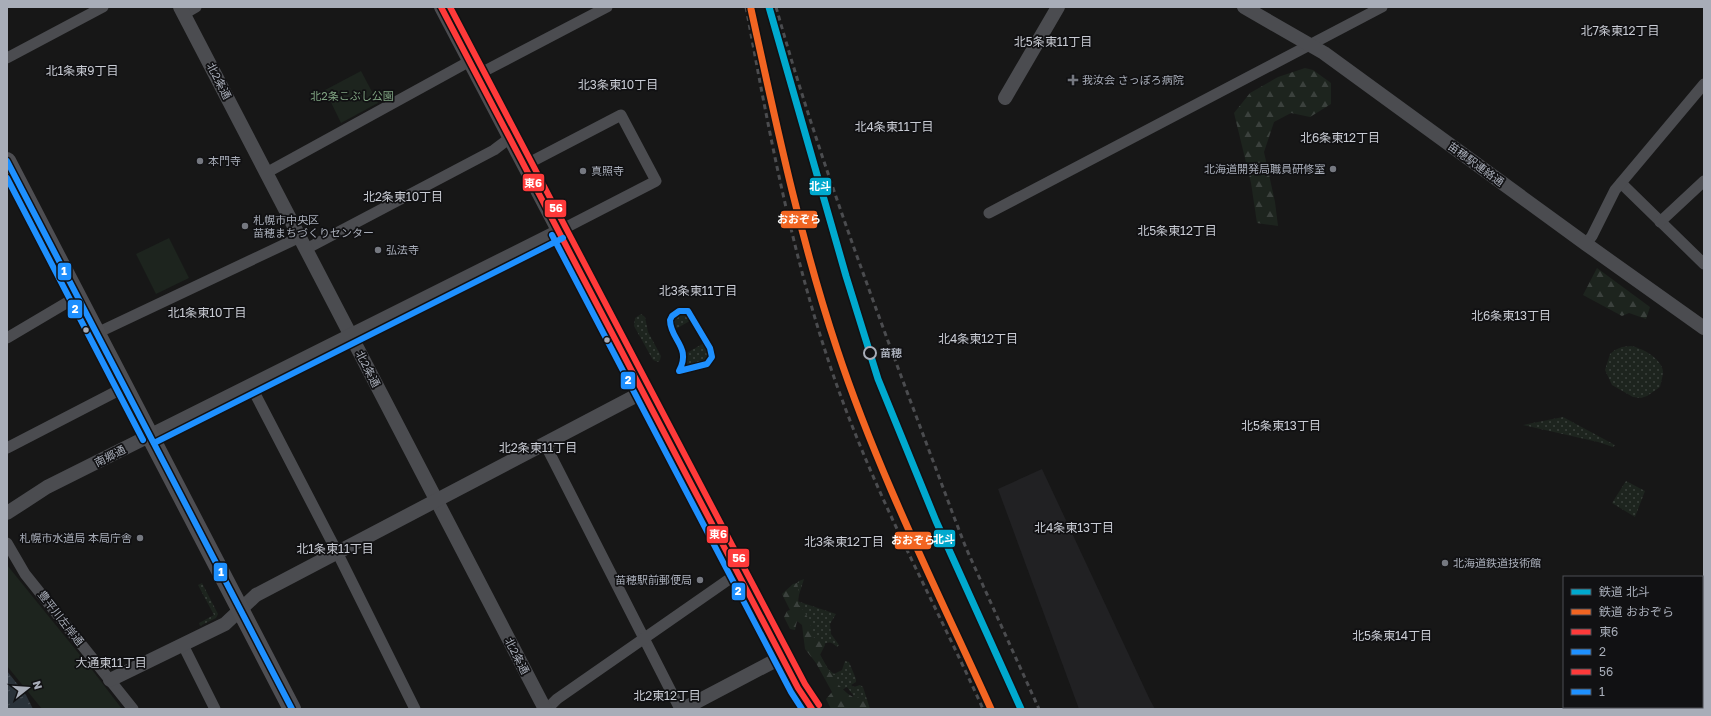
<svg xmlns="http://www.w3.org/2000/svg" width="1711" height="716" viewBox="0 0 1711 716" font-family="'Golos Text','Noto Sans JP',sans-serif">
	<style>
		.built { fill: #212123 }
		.grass { fill: url(#grass-dots) }
		.forest { fill: url(#forest-firs) }
		.park { fill: #1d241e }
		.water { fill: url(#water-ripples) }
		.lines { fill: none; stroke-linecap: round; stroke-linejoin: round }
		.minor { stroke: #4b4c50; stroke-width: 11 }
		.tertiary { stroke: #4b4c50; stroke-width: 14 }
		.trunk { stroke: #4e4e52; stroke-width: 18 }
		.rail { stroke: #4b4c4f; stroke-width: 3; stroke-dasharray: 5 4; stroke-linecap: butt }
		.bus-1-casing { stroke: #111113; stroke-width: 9 }
		.bus-2-casing { stroke: #111113; stroke-width: 9 }
		.bus-3-casing { stroke: #111113; stroke-width: 9 }
		.bus-4-casing { stroke: #111113; stroke-width: 9 }
		.bus-1 { stroke: #ff3a3a; stroke-width: 6 }
		.bus-2 { stroke: #1e90ff; stroke-width: 6 }
		.bus-3 { stroke: #ff3a3a; stroke-width: 6 }
		.bus-4 { stroke: #1e90ff; stroke-width: 6 }
		.rail-1-casing { stroke: #111113; stroke-width: 10 }
		.rail-2-casing { stroke: #111113; stroke-width: 10 }
		.rail-1 { stroke: #00a9ce; stroke-width: 7 }
		.rail-2 { stroke: #f26522; stroke-width: 7 }
		.poi-dot { fill: #757880; stroke: #111113; stroke-width: 1.5 }
		.bus-dot { fill: #a8adb8; stroke: #111113; stroke-width: 1.5 }
		.stop-dot { fill: #111113; stroke: #a8adb8; stroke-width: 2 }
		.labels { text-anchor: middle; stroke-width: 3.5; stroke-linejoin: round; paint-order: stroke }
		.poi-label { font-size: 11px; fill: #a8adb8; stroke: #111113; text-anchor: start }
		.street-label { font-size: 11px; fill: #a8adb8; stroke: #111113 }
		.park-label { font-size: 11px; fill: #7fa381; stroke: #111113 }
		.stop-label { font-size: 11px; font-weight: bold; fill: #a8adb8; stroke: #111113; text-anchor: start }
		.neighbourhood-label { font-size: 12px; fill: #c9ccd4; stroke: #111113 }
		.line-badge { stroke: #111113; stroke-width: 1.5 }
		.badge-label { font-size: 11px; text-anchor: middle; font-weight: bold; fill: #fff }
	</style>
	<defs>
		<pattern id="grass-dots" width="8" height="8" patternUnits="userSpaceOnUse"><rect width="8" height="8" fill="#1d241e"/><path d="M2 2h.1M6 6h.1" fill="none" stroke="#3b413d" stroke-width="1.8" stroke-linecap="round"/></pattern>
		<pattern id="forest-firs" width="22" height="20" patternUnits="userSpaceOnUse"><rect width="22" height="20" fill="#1d241e"/><path d="M5 1l3.5 6h-7zM16 11l3.5 6h-7z" fill="#3b413d"/></pattern>
		<pattern id="water-ripples" width="26" height="14" patternUnits="userSpaceOnUse"><rect width="26" height="14" fill="#2a3239"/><path d="M2 4q2-2 4 0t4 0M15 11q2-2 4 0t4 0" fill="none" stroke="#464d54"/></pattern>
	</defs>
	<rect width="100%" height="100%" fill="#171717"/>
	<polygon class="built" points="1042,469 1150,700 1155,709 1079,709 998,489"/>
	<g class="grass">
		<path d="M683 309 693 312 695 318 674 330H671C662 319 672 311 683 309Z"/>
		<polygon points="641,314 645,317 648,332 661,356 660,360 658,362 653,360 634,326 635,318"/>
		<path d="M704 343 711 346 714 355 713 361C703 371 682 372 685 354Z"/>
		<path d="M1631 346C1642 348 1661 358 1663 371 1663 376 1661 382 1660 387L1647 396 1641 398 1633 397 1612 385 1605 370 1610 354 1615 350 1622 347Z"/>
		<polygon points="1563,417 1615,445 1613,447 1598,442 1523,425"/>
		<polygon points="1626,481 1645,491 1635,517 1612,503"/>
		<path d="M804 579 797 601 836 614 830 624 831 634 839 645 837 647C829 639 826 643 817 649L828 669 834 674 842 670 845 661 849 662 856 679V682L851 685 854 687 860 685 863 687 870 709H855L853 695 847 687 837 693 787 592 799 581Z"/>
		<polygon points="202,583 218,614 216,618 200,626 199,623 214,615 198,585"/>
	</g>
	<g class="forest">
		<polygon points="1305,68 1313,70 1331,83 1331,104 1310,117 1291,113 1274,122 1264,152 1275,202 1278,226 1257,223 1251,183 1234,113 1250,93 1278,77"/>
		<polygon points="1597,268 1650,307 1646,319 1629,313 1622,316 1583,295"/>
		<path d="M797 583 799 592 798 604C808 614 811 624 814 638L818 636 824 642 825 645 820 655C828 669 838 689 853 697 856 698 859 697 862 698L867 703 869 709H831L826 699 832 692 816 663 805 649 802 625 797 621 795 630 790 629 784 617 787 611 790 610 782 594 793 584Z"/>
	</g>
	<g class="park">
		<polygon points="361,71 378,103 341,123 325,90"/>
		<polygon points="169,238 189,278 156,294 136,254"/>
		<polygon points="7,565 93,671 122,709 42,709 7,666"/>
	</g>
	<polygon class="water" points="7,671 26,695 33,709 7,709"/>
	<g class="lines">
		<g class="minor">
			<polyline points="184,14 196,7"/>
			<polyline points="7,58 103,7"/>
			<polyline points="477,75 607,7"/>
			<polyline points="525,165 621,115 656,181 559,231"/>
			<polyline points="266,173 470,61"/>
			<polyline points="1621,183 1704,264"/>
			<polyline points="989,213 1382,7"/>
			<polyline points="1660,222 1704,181"/>
			<polyline points="1586,244 1592,236 1615,190 1704,84"/>
			<polyline points="306,249 494,150 510,138"/>
			<polyline points="97,333 300,237"/>
			<polyline points="7,338 78,296"/>
			<polyline points="251,386 334,546 415,709"/>
			<polyline points="545,444 680,709"/>
			<polyline points="7,448 125,387"/>
			<polyline points="7,543 25,574 133,709"/>
			<polyline points="183,645 215,709"/>
			<polyline points="547,709 557,699 738,573"/>
		</g>
		<g class="tertiary">
			<polyline points="180,7 545,709"/>
			<polyline points="441,7 798,688 812,709"/>
			<polyline points="1244,7 1324,53 1586,244 1704,328"/>
			<polyline points="1005,98 1058,7"/>
			<polyline points="7,513 47,487 559,231"/>
			<polyline points="110,680 225,624 256,595 643,392"/>
			<polyline points="683,709 782,657"/>
		</g>
		<polyline class="trunk" points="7,161 292,709"/>
		<g class="rail">
			<path d="M746 7C773 154 800 299 857 438 894 530 942 618 983 709"/>
			<path d="M776 7C825 181 891 348 954 517L966 548 1039 709"/>
		</g>
		<g class="bus-1-casing">
			<polyline id="bus-1" points="441,7 798,688 812,709"/>
		</g>
		<g class="bus-2-casing">
			<g id="bus-2">
				<polyline points="7,178 143,440"/>
				<polyline points="552,235 791,692 802,709"/>
				<path d="M679 311H688L710 348 712 357 707 364 679 371C692 347 670 340 670 320L672 316Z"/>
				<polyline points="154,443 563,238"/>
			</g>
		</g>
		<g class="bus-3-casing">
			<polyline id="bus-3" points="450,7 805,684 819,705"/>
		</g>
		<g class="bus-4-casing">
			<polyline id="bus-4" points="7,161 292,709"/>
		</g>
		<use href="#bus-1" class="bus-1"/>
		<use href="#bus-2" class="bus-2"/>
		<use href="#bus-3" class="bus-3"/>
		<use href="#bus-4" class="bus-4"/>
		<g class="rail-1-casing">
			<polyline id="rail-1" points="769,7 846,276 878,379 936,521 1021,709"/>
		</g>
		<g class="rail-2-casing">
			<path id="rail-2" d="M751 9C776 123 800 238 837 349 878 473 937 590 991 709"/>
		</g>
		<use href="#rail-1" class="rail-1"/>
		<use href="#rail-2" class="rail-2"/>
	</g>
	<g class="poi-dot">
		<path d="M1071 74h4v4h4v4h-4v4h-4v-4h-4v-4h4z"/>
		<circle cx="200" cy="161" r="4"/>
		<circle cx="1333" cy="169" r="4"/>
		<circle cx="583" cy="171" r="4"/>
		<circle cx="245" cy="226" r="4"/>
		<circle cx="378" cy="250" r="4"/>
		<circle cx="140" cy="538" r="4"/>
		<circle cx="1445" cy="563" r="4"/>
		<circle cx="700" cy="580" r="4"/>
	</g>
	<g class="bus-dot">
		<circle cx="86" cy="330" r="3.5"/>
		<circle cx="607" cy="340" r="3.5"/>
	</g>
	<circle class="stop-dot" cx="870" cy="353" r="6"/>
	<g class="labels">
		<g class="poi-label">
			<text x="1082" y="84">我汝会 さっぽろ病院</text>
			<text x="208" y="165">本門寺</text>
			<text x="1325" y="173" text-anchor="end">北海道開発局職員研修室</text>
			<text x="591" y="175">真照寺</text>
			<text x="253" y="224">札幌市中央区<tspan x="253" dy="13">苗穂まちづくりセンター</tspan></text>
			<text x="386" y="254">弘法寺</text>
			<text x="132" y="542" text-anchor="end">札幌市水道局 本局庁舎</text>
			<text x="1453" y="567">北海道鉄道技術館</text>
			<text x="692" y="584" text-anchor="end">苗穂駅前郵便局</text>
		</g>
		<g class="street-label">
			<text transform="translate(219 81) rotate(63)" y="4">北2条通</text>
			<text transform="translate(1476 164) rotate(36)" y="4">苗穂駅連絡通</text>
			<text transform="translate(368 369) rotate(63)" y="4">北2条通</text>
			<text transform="translate(110 456) rotate(-27)" y="4">南郷通</text>
			<text transform="translate(61 618) rotate(52)" y="4">豊平川左岸通</text>
			<text transform="translate(517 656) rotate(63)" y="4">北2条通</text>
		</g>
		<g class="park-label">
			<text x="352" y="100">北2条こぶし公園</text>
		</g>
		<g class="stop-label">
			<text x="880" y="357">苗穂</text>
		</g>
		<g class="neighbourhood-label">
			<text x="1620" y="35">北7条東12丁目</text>
			<text x="1053" y="46">北5条東11丁目</text>
			<text x="82" y="75">北1条東9丁目</text>
			<text x="618" y="89">北3条東10丁目</text>
			<text x="894" y="131">北4条東11丁目</text>
			<text x="1340" y="142">北6条東12丁目</text>
			<text x="403" y="201">北2条東10丁目</text>
			<text x="1177" y="235">北5条東12丁目</text>
			<text x="698" y="295">北3条東11丁目</text>
			<text x="207" y="317">北1条東10丁目</text>
			<text x="1511" y="320">北6条東13丁目</text>
			<text x="978" y="343">北4条東12丁目</text>
			<text x="1281" y="430">北5条東13丁目</text>
			<text x="538" y="452">北2条東11丁目</text>
			<text x="1074" y="532">北4条東13丁目</text>
			<text x="844" y="546">北3条東12丁目</text>
			<text x="335" y="553">北1条東11丁目</text>
			<text x="1392" y="640">北5条東14丁目</text>
			<text x="111" y="667">大通東11丁目</text>
			<text x="667" y="700">北2東12丁目</text>
		</g>
	</g>
	<g class="line-badge">
		<rect x="522" y="173" width="23" height="19" rx="4" fill="#ff3a3a"/>
		<rect x="809" y="177" width="23" height="19" rx="4" fill="#00a9ce"/>
		<rect x="544" y="199" width="23" height="19" rx="4" fill="#ff3a3a"/>
		<rect x="780" y="210" width="38" height="19" rx="4" fill="#f26522"/>
		<rect x="57" y="262" width="15" height="19" rx="4" fill="#1e90ff"/>
		<rect x="67" y="299" width="16" height="20" rx="4" fill="#1e90ff"/>
		<rect x="620" y="371" width="16" height="19" rx="4" fill="#1e90ff"/>
		<rect x="706" y="525" width="23" height="19" rx="4" fill="#ff3a3a"/>
		<rect x="933" y="529" width="23" height="19" rx="4" fill="#00a9ce"/>
		<rect x="894" y="531" width="38" height="19" rx="4" fill="#f26522"/>
		<rect x="727" y="548" width="23" height="20" rx="4" fill="#ff3a3a"/>
		<rect x="213" y="562" width="15" height="20" rx="4" fill="#1e90ff"/>
		<rect x="731" y="582" width="15" height="19" rx="4" fill="#1e90ff"/>
	</g>
	<g class="badge-label">
		<text x="533" y="187">東6</text>
		<text x="820" y="190">北斗</text>
		<text x="556" y="212">56</text>
		<text x="799" y="223">おおぞら</text>
		<text x="64" y="275">1</text>
		<text x="75" y="313">2</text>
		<text x="628" y="384">2</text>
		<text x="718" y="538">東6</text>
		<text x="944" y="543">北斗</text>
		<text x="913" y="544">おおぞら</text>
		<text x="739" y="562">56</text>
		<text x="221" y="576">1</text>
		<text x="738" y="595">2</text>
	</g>
	<rect width="1711" height="716" fill="none" stroke="#a8adb8" stroke-width="16"/>
	<rect x="1563" y="576" width="140" height="132" fill="#111113" stroke="#4d4f55"/>
	<rect x="1571" y="589" width="20" height="6" fill="#00a9ce" stroke="#4d4f55"/>
	<text x="1599" y="596" font-size="12" fill="#a8adb8">鉄道 北斗</text>
	<rect x="1571" y="609" width="20" height="6" fill="#f26522" stroke="#4d4f55"/>
	<text x="1599" y="616" font-size="12" fill="#a8adb8">鉄道 おおぞら</text>
	<rect x="1571" y="629" width="20" height="6" fill="#ff3a3a" stroke="#4d4f55"/>
	<text x="1599" y="636" font-size="12" fill="#a8adb8">東6</text>
	<rect x="1571" y="649" width="20" height="6" fill="#1e90ff" stroke="#4d4f55"/>
	<text x="1599" y="656" font-size="12" fill="#a8adb8">2</text>
	<rect x="1571" y="669" width="20" height="6" fill="#ff3a3a" stroke="#4d4f55"/>
	<text x="1599" y="676" font-size="12" fill="#a8adb8">56</text>
	<rect x="1571" y="689" width="20" height="6" fill="#1e90ff" stroke="#4d4f55"/>
	<text x="1599" y="696" font-size="12" fill="#a8adb8">1</text>
	<g transform="translate(28 688) rotate(73)" stroke="#111113" stroke-width="3" paint-order="stroke">
	<path d="M0-3L7 15L0 10L-7 15Z" fill="#a8adb8"/>
	<text y="-6" font-size="11" font-weight="bold" text-anchor="middle" fill="#a8adb8">N</text>
	</g>
</svg>
